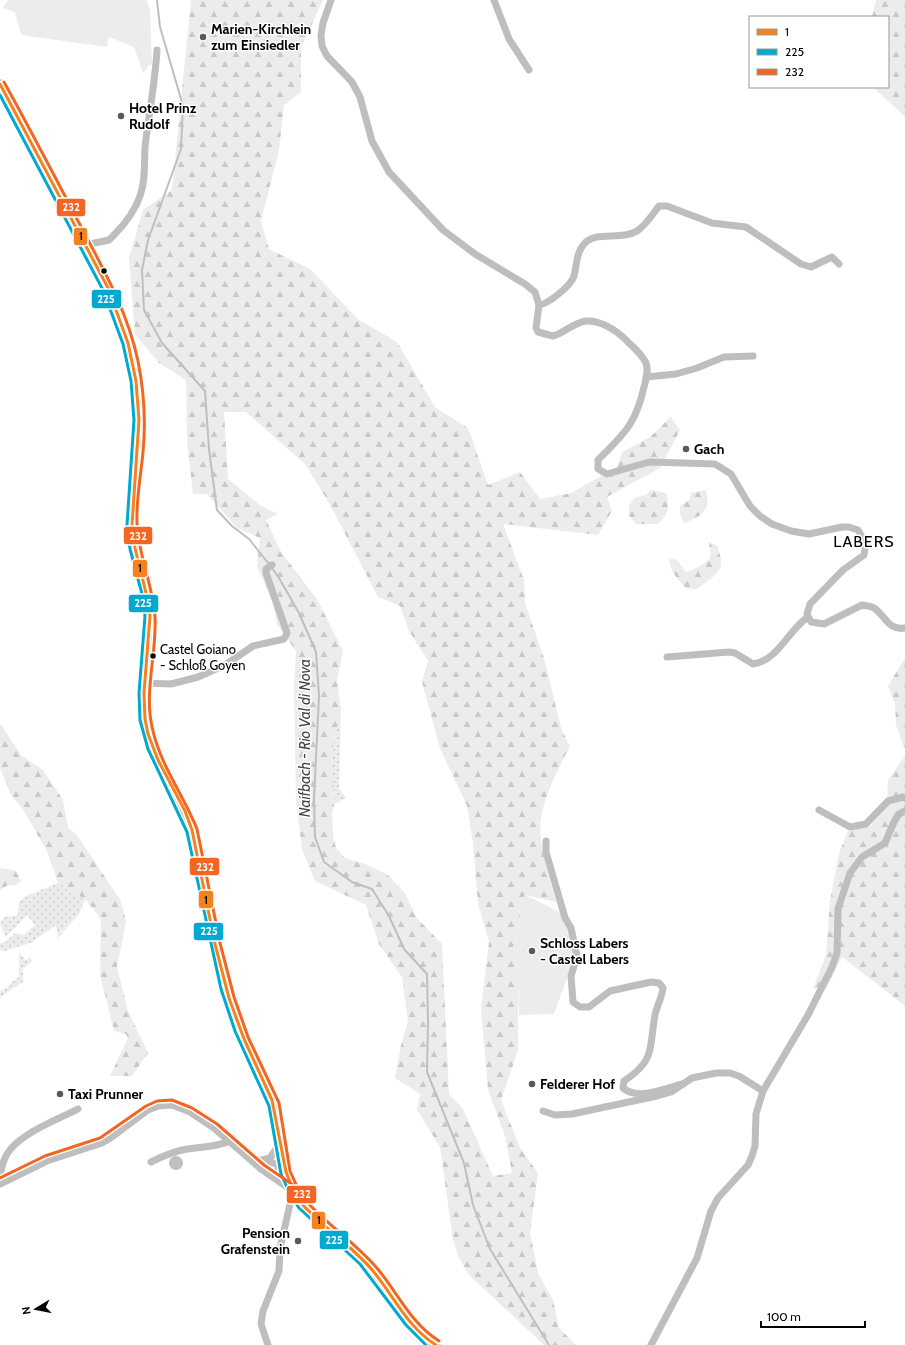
<svg xmlns="http://www.w3.org/2000/svg" width="905" height="1345" viewBox="0 0 905 1345" font-family="Cabin,sans-serif">
	<style>
		.grass { fill: url(#grass-dots) }
		.forest { fill: url(#forest-firs); fill-rule: evenodd }
		.park { fill: #ececec }
		.water { fill: #bfbfbf }
		.lines { fill: none; stroke-linecap: round; stroke-linejoin: round }
		.stream { stroke: #bfbfbf; stroke-width: 2 }
		.major-casing { stroke: #dbdbdb; stroke-width: 10 }
		.minor { stroke: #bebebe; stroke-width: 7 }
		.major { stroke: #bebebe; stroke-width: 8 }
		.bus-1-casing { stroke: #fff; stroke-width: 6 }
		.bus-2-casing { stroke: #fff; stroke-width: 6 }
		.bus-3-casing { stroke: #fff; stroke-width: 6 }
		.bus-1 { stroke: #f5821f; stroke-width: 3 }
		.bus-2 { stroke: #00a9ce; stroke-width: 3 }
		.bus-3 { stroke: #f26522; stroke-width: 3 }
		.poi-dot { fill: #595959; stroke: #fff; stroke-width: 1.5 }
		.bus-dot { fill: #000; stroke: #fff; stroke-width: 1.5 }
		.labels { text-anchor: middle; stroke-width: 3; stroke-linejoin: round; paint-order: stroke }
		.bus-label { font-size: 13px; fill: #000; stroke: #fff; text-anchor: start }
		.poi-label { font-size: 14px; font-weight: bold; fill: #000; stroke: #fff; text-anchor: start }
		.water-label { font-size: 15px; font-style: italic; fill: #444; stroke: #fff }
		.quarter-label { font-size: 16px; letter-spacing: 1px; fill: #000; stroke: #fff }
		.line-badge { stroke: #fff; stroke-width: 1.5 }
		.badge-label { font-size: 11px; text-anchor: middle; font-weight: bold; fill: #fff }
		.pale-badge-label { font-size: 11px; text-anchor: middle; font-weight: bold; fill: #111 }
	</style>
	<defs>
		<pattern id="grass-dots" width="8" height="8" patternUnits="userSpaceOnUse"><rect width="8" height="8" fill="#ececec"/><path d="M2 2h.1M6 6h.1" fill="none" stroke="#c9c9c9" stroke-width="1.8" stroke-linecap="round"/></pattern>
		<pattern id="forest-firs" width="22" height="20" patternUnits="userSpaceOnUse"><rect width="22" height="20" fill="#ececec"/><path d="M5 1l3.5 6h-7zM16 11l3.5 6h-7z" fill="#c9c9c9"/></pattern>
	</defs>
	<rect width="100%" height="100%" fill="#fff"/>
	<g class="grass">
		<polygon points="341,711 339,788 346,798 334,804 332,751"/>
		<polygon points="58,883 85,899 79,914 58,938 56,925 31,943 4,951 0,950 0,943 5,942 15,933 24,935 35,925 27,915 6,937 0,924 4,917 18,915 19,902 26,896"/>
		<polygon points="19,952 25,960 30,958 32,961 23,969 23,982 0,997 0,991 10,986 11,982 19,977"/>
	</g>
	<g class="forest">
		<path d="M191 0H323L301 48V92L284 105 279 150 261 221 269 249 310 269 359 320 397 342 435 407 468 428 488 485 520 472 540 499 571 493 617 467 622 452 650 437 671 417 680 430 660 468 607 497 612 511 598 535 503 524 524 580 525 603 545 661 561 728 570 746C559 768 545 793 541 818 537 842 550 878 556 902L525 895 513 949 518 975V1050L501 1100 520 1148 538 1173 530 1233 538 1273 553 1300 559 1328 576 1345H544L468 1274 459 1257 453 1240 440 1147 417 1110 420 1094 395 1078 401 1045 408 1021 402 977 379 944 366 905 315 881 302 849 296 801 294 685 296 651 277 624 273 603 257 566 260 538 237 528 207 494H193L187 442 186 380 159 363 135 334 129 258 143 210 172 190ZM224 412H246L305 464 328 501 378 597 400 606 409 631 428 661 422 682 440 748 467 806 473 843 478 904 489 942 481 1009 488 1090 505 1136 512 1173 493 1176 463 1109 449 1094 442 944 417 918 404 892 387 874 365 864 345 858 336 848 333 836 332 816 334 804 332 751 341 711 337 681 343 651 316 597 313 594 281 552 266 520 278 514 261 506 228 479Z"/>
		<polygon points="876,0 905,0 905,117 873,87 888,87 888,17 872,17"/>
		<path d="M651 490 667 493C668 508 670 513 658 524H636L629 516V506L634 498 646 495Z"/>
		<path d="M706 490C711 511 701 517 684 523L680 514V506L690 499 691 493Z"/>
		<path d="M709 543 717 545 721 559V567L713 577 697 589H687C679 581 669 571 669 558L677 560 686 572C691 571 694 569 698 567 712 559 712 559 709 543Z"/>
		<polygon points="905,658 905,750 896,725 895,704 888,686"/>
		<polygon points="0,723 21,755 43,770 63,800 68,828 77,835 121,901 126,921 117,967 128,1011 148,1053 132,1076 110,1076 128,1038 126,1034 114,1031 100,975 101,919 85,899 58,883 47,851 22,808 11,795 0,768"/>
		<polygon points="905,756 905,1006 842,957 826,989 813,989 826,955 830,901 839,853 848,831 871,826 887,806 888,780"/>
		<polygon points="0,868 15,870 21,881 15,886 8,885 0,890"/>
	</g>
	<g class="park">
		<polygon points="8,0 146,0 150,9 152,65 149,65 143,73 134,47 109,37 107,47 21,35 15,12 3,8"/>
		<polygon points="525,895 570,917 570,938 575,956 554,1014 519,1015 518,975 513,949"/>
	</g>
	<circle class="water" cx="176" cy="1163" r="7"/>
	<g class="lines">
		<g class="stream">
			<polyline points="157,0 160,27 183,106 181,149 148,240 142,270 144,310 162,343 205,391 209,449 217,510 232,526 249,539 269,564"/>
			<polyline points="272,568 279,578 299,613 316,652 319,696 314,799 315,837 324,862 352,882 372,889 389,916 404,949 427,974 428,1021 427,1072 464,1163 473,1205 490,1249 549,1345"/>
		</g>
		<g class="major-casing">
			<path id="major" d="M0 84 108 288C130 335 142 387 139 439 138 468 131 497 132 525 133 556 148 585 150 616 152 651 141 685 145 719 150 759 177 788 190 825 196 839 197 855 200 870 209 909 215 949 226 988 233 1016 245 1042 257 1068 263 1080 270 1093 274 1105 282 1135 278 1166 295 1194 315 1225 350 1243 373 1271 390 1292 412 1334 436 1345"/>
		</g>
		<g class="minor">
			<polyline points="331,0 323,23 321,35 322,46 327,56 352,82 360,97 372,141 389,172 443,230 475,254 525,284 535,292 539,305"/>
			<polyline points="494,0 509,39 529,70"/>
			<path d="M85 245 109 240 113 236C124 225 135 211 140 196 146 180 144 163 145 147 149 114 155 83 157 50"/>
			<path d="M839 264 832 257 811 267 801 264 746 227 712 223 667 206H659C652 215 646 225 637 231 621 241 596 230 584 244 576 253 577 265 574 276 571 286 548 304 539 305L536 328 538 332 553 336C565 333 572 323 586 321 600 320 616 330 626 340 633 347 642 354 646 363 649 371 646 379 644 387 636 424 624 434 598 460V469L607 474 649 462 715 464 731 474 750 506 760 516 772 524 791 531 809 534 842 527H849L858 530 866 543 864 555 843 570 810 604 807 614 811 622 824 624 862 605C866 606 871 606 874 608 886 616 888 631 905 628"/>
			<polyline points="646,377 676,374 697,368 724,357 753,356"/>
			<path d="M667 657 729 652 735 653 753 664C779 660 788 630 808 617"/>
			<polyline points="145,683 171,684 198,677 225,665 253,646 284,639 287,633 266,573 266,569 272,565"/>
			<polyline points="819,810 850,827 866,824 888,801 903,797 905,798"/>
			<path d="M546 841V852L565 918 571 928 577 956 571 976 573 1002 580 1007H589L610 991 651 982 659 983 663 988C662 998 657 1005 655 1015 649 1048 656 1060 624 1081L623 1088C638 1101 665 1088 683 1084"/>
			<polyline points="543,1111 555,1115 572,1114 657,1096 671,1092 692,1078 716,1073 730,1073 739,1076 763,1091"/>
			<polyline points="252,1159 274,1163 284,1168 270,1174"/>
			<polyline points="262,1160 270,1158 280,1143"/>
			<path d="M151 1162C163 1156 175 1151 187 1149 202 1147 216 1147 230 1141"/>
			<path d="M0 1177C1 1169 3 1161 7 1154 20 1133 57 1120 78 1109"/>
			<polyline points="0,1184 47,1161 102,1143 112,1137 148,1110 158,1106 172,1105 190,1112 214,1128 261,1169 293,1191 280,1248 279,1271 263,1311 261,1324 268,1345"/>
			<polyline points="651,1345 697,1258 711,1211 718,1198 748,1165 752,1156 755,1146 756,1114 763,1091 808,1015 832,967 837,953 838,909 850,873 862,857 885,843 894,822 899,814 905,811"/>
		</g>
		<use href="#major" class="major"/>
		<g class="bus-1-casing">
			<path id="bus-1" d="M0 84 108 288 128 343 136 381 139 420 132 525 135 548 146 593 150 616 144 693 145 719 148 734 158 760 185 811 192 830 215 944 229 998 244 1039 272 1100 286 1172 295 1194 303 1205C325 1229 352 1246 373 1271 394 1296 407 1327 436 1345"/>
		</g>
		<g class="bus-2-casing">
			<polyline id="bus-2" points="0,95 103,290 123,344 131,381 134,420 127,525 130,549 142,594 145,616 139,693 140,720 148,749 187,832 221,989 235,1031 269,1106 281,1174 291,1196 299,1208 360,1264 406,1325 426,1345"/>
		</g>
		<g class="bus-3-casing">
			<g id="bus-3">
				<path d="M4 82C29 127 53 173 77 219 101 265 127 309 138 361 144 391 146 421 143 452 141 475 136 499 137 523 138 555 153 585 155 617 157 655 143 693 153 731 161 766 184 796 197 829L220 943 234 997 248 1037 279 1103 290 1171 299 1191 307 1202C328 1225 355 1243 376 1267 397 1291 410 1323 439 1341"/>
				<polyline points="0,1178 45,1156 100,1138 146,1106 157,1101 172,1100 192,1108 217,1124 264,1165 296,1187"/>
			</g>
		</g>
		<use href="#bus-1" class="bus-1"/>
		<use href="#bus-2" class="bus-2"/>
		<use href="#bus-3" class="bus-3"/>
	</g>
	<g class="poi-dot">
		<circle cx="203" cy="37" r="4"/>
		<circle cx="121" cy="116" r="4"/>
		<circle cx="686" cy="449" r="4"/>
		<circle cx="532" cy="951" r="4"/>
		<circle cx="532" cy="1084" r="4"/>
		<circle cx="60" cy="1094" r="4"/>
		<circle cx="298" cy="1241" r="4"/>
	</g>
	<g class="bus-dot">
		<circle cx="104" cy="271" r="3.5"/>
		<circle cx="153" cy="656" r="3.5"/>
	</g>
	<g class="labels">
		<g class="bus-label">
			<text x="160" y="654">Castel Goiano<tspan x="160" dy="16">- Schloß Goyen</tspan></text>
		</g>
		<g class="poi-label">
			<text x="211" y="34">Marien-Kirchlein<tspan x="211" dy="16">zum Einsiedler</tspan></text>
			<text x="129" y="113">Hotel Prinz<tspan x="129" dy="16">Rudolf</tspan></text>
			<text x="694" y="454">Gach</text>
			<text x="540" y="948">Schloss Labers<tspan x="540" dy="16">- Castel Labers</tspan></text>
			<text x="540" y="1089">Felderer Hof</text>
			<text x="68" y="1099">Taxi Prunner</text>
			<text x="290" y="1238" text-anchor="end">Pension<tspan x="290" dy="16">Grafenstein</tspan></text>
		</g>
		<g class="water-label">
			<text transform="translate(305 738) rotate(-90)" y="5">Naifbach - Rio Val di Nova</text>
		</g>
		<g class="quarter-label">
			<text x="864" y="547">LABERS</text>
		</g>
	</g>
	<g class="line-badge">
		<rect x="56" y="198" width="30" height="19" rx="4" fill="#f26522"/>
		<rect x="73" y="227" width="15" height="19" rx="4" fill="#f5821f"/>
		<rect x="91" y="289" width="31" height="20" rx="4" fill="#00a9ce"/>
		<rect x="123" y="526" width="30" height="19" rx="4" fill="#f26522"/>
		<rect x="132" y="559" width="16" height="19" rx="4" fill="#f5821f"/>
		<rect x="128" y="594" width="31" height="19" rx="4" fill="#00a9ce"/>
		<rect x="189" y="857" width="31" height="19" rx="4" fill="#f26522"/>
		<rect x="198" y="890" width="16" height="19" rx="4" fill="#f5821f"/>
		<rect x="193" y="922" width="31" height="19" rx="4" fill="#00a9ce"/>
		<rect x="286" y="1185" width="31" height="19" rx="4" fill="#f26522"/>
		<rect x="311" y="1211" width="15" height="19" rx="4" fill="#f5821f"/>
		<rect x="319" y="1230" width="30" height="20" rx="4" fill="#00a9ce"/>
	</g>
	<g class="badge-label">
		<text x="71" y="211">232</text>
		<text x="106" y="303">225</text>
		<text x="138" y="540">232</text>
		<text x="143" y="607">225</text>
		<text x="205" y="871">232</text>
		<text x="209" y="935">225</text>
		<text x="302" y="1198">232</text>
		<text x="334" y="1244">225</text>
	</g>
	<g class="pale-badge-label">
		<text x="81" y="240">1</text>
		<text x="140" y="572">1</text>
		<text x="206" y="904">1</text>
		<text x="319" y="1224">1</text>
	</g>
	<rect x="749" y="16" width="140" height="72" fill="#ffffff" stroke="#999999"/>
	<rect x="757" y="29" width="20" height="6" fill="#f5821f" stroke="#999999"/>
	<text x="785" y="36" font-size="12" fill="#000000">1</text>
	<rect x="757" y="49" width="20" height="6" fill="#00a9ce" stroke="#999999"/>
	<text x="785" y="56" font-size="12" fill="#000000">225</text>
	<rect x="757" y="69" width="20" height="6" fill="#f26522" stroke="#999999"/>
	<text x="785" y="76" font-size="12" fill="#000000">232</text>
	<g transform="translate(36 1309) rotate(260)" stroke="#ffffff" stroke-width="3" paint-order="stroke">
	<path d="M0-3L7 15L0 10L-7 15Z" fill="#000000"/>
	<text y="-6" font-size="11" font-weight="bold" text-anchor="middle" fill="#000000">N</text>
	</g>
	<path d="M761 1321v6h104v-6" fill="none" stroke="#000000" stroke-width="2"/>
	<text x="767" y="1321" font-size="12" fill="#000000" stroke="#ffffff" stroke-width="3" paint-order="stroke">100 m</text>
</svg>
